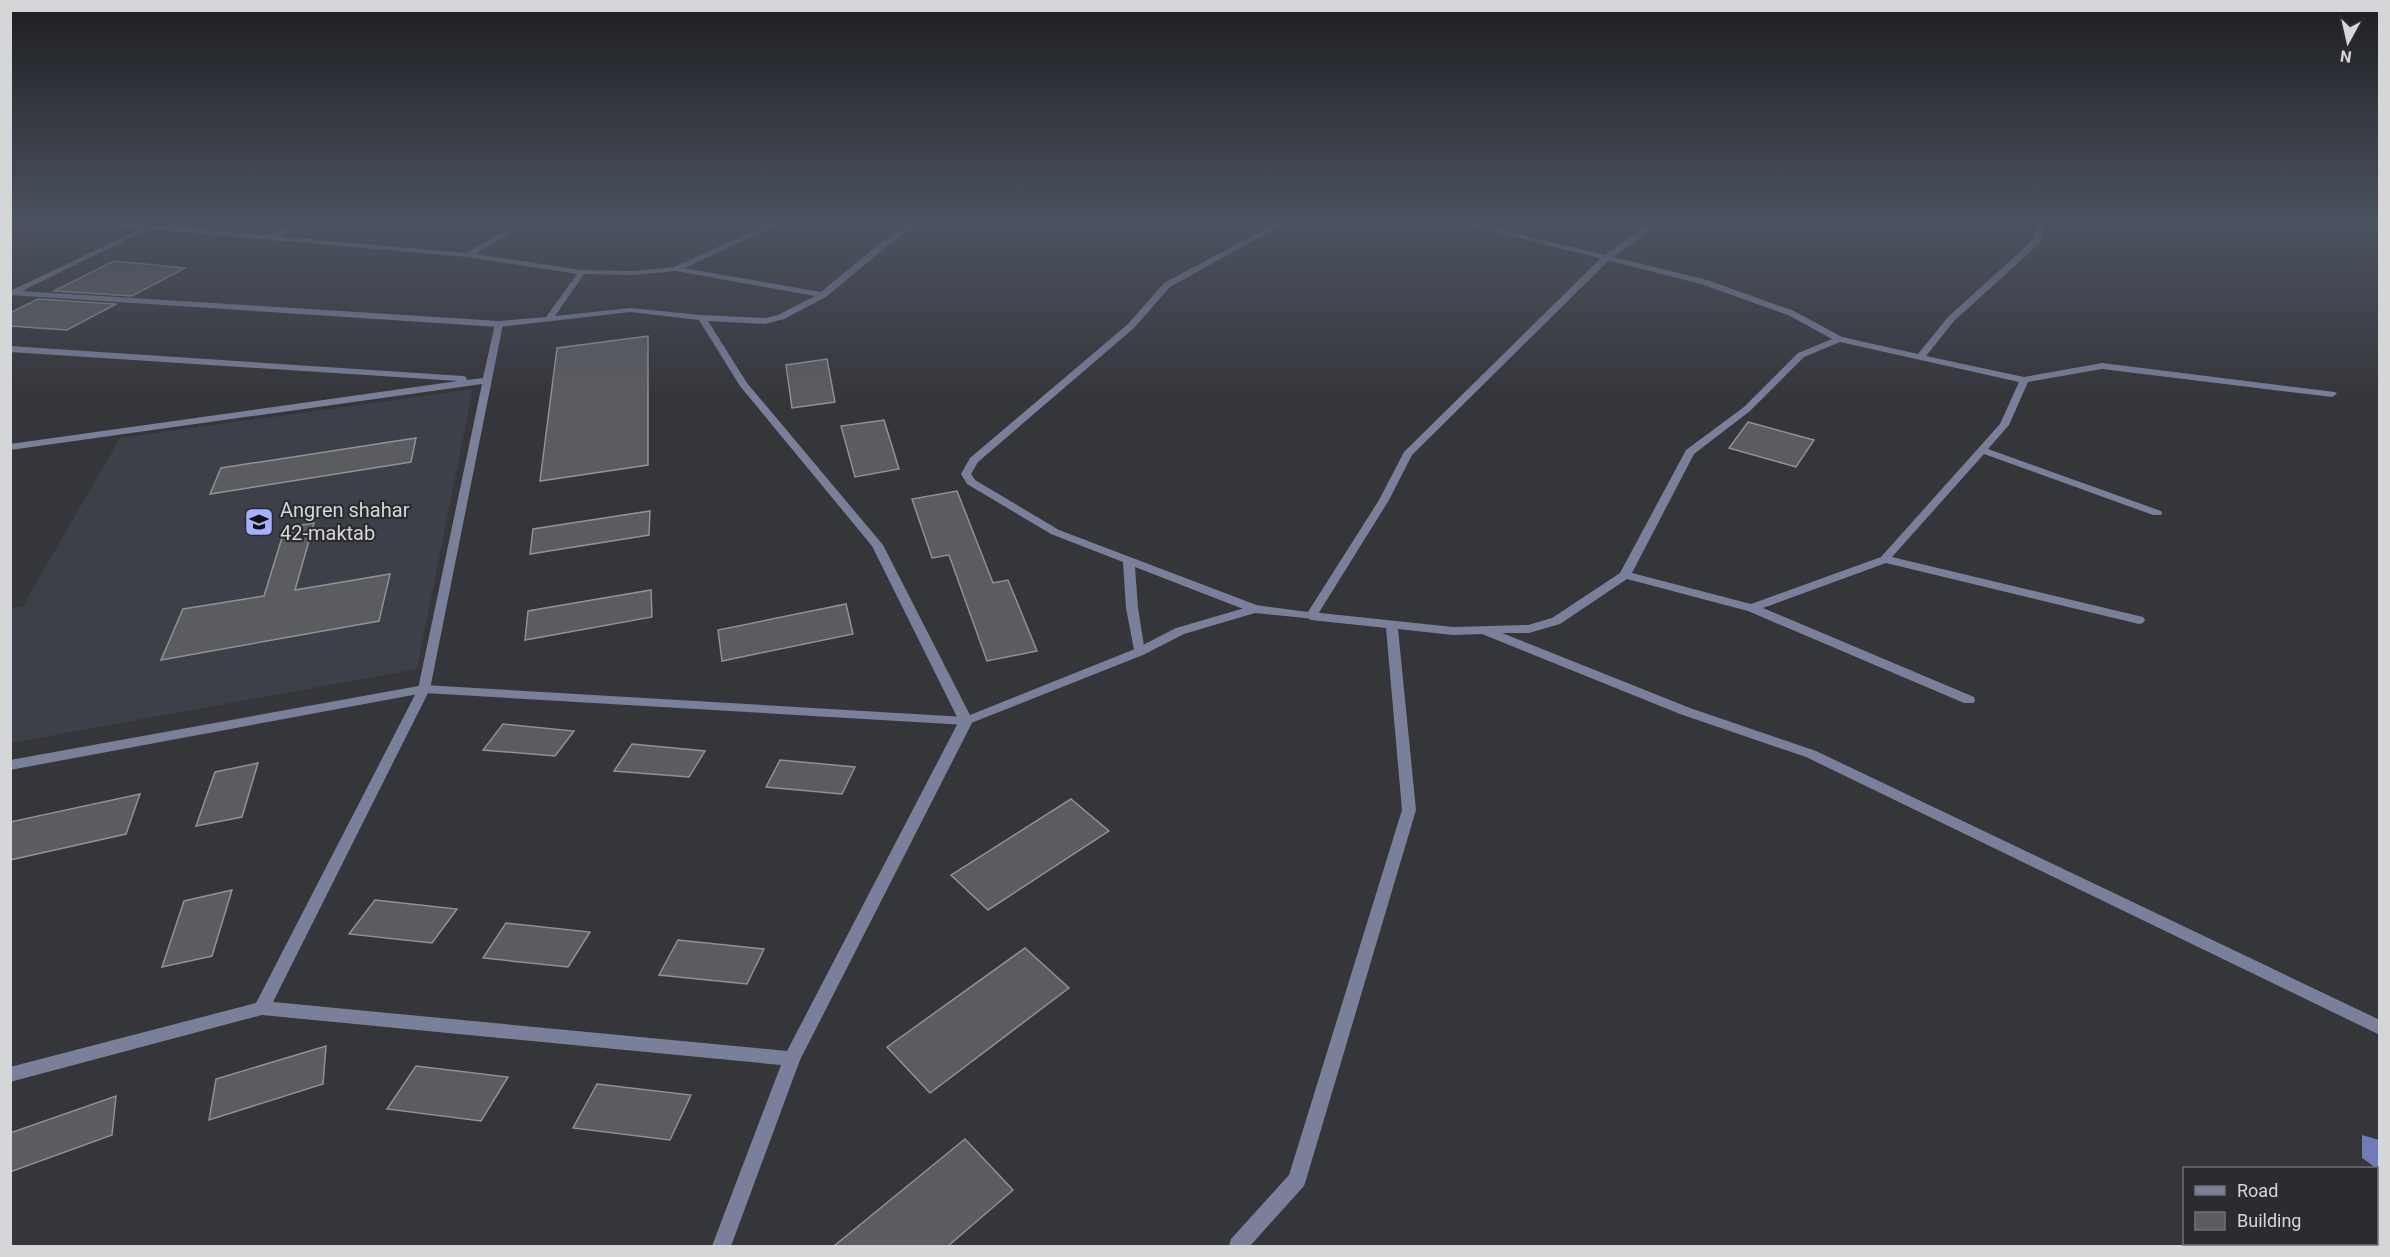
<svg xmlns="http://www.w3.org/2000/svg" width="2390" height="1257" viewBox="0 0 2390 1257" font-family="Roboto,sans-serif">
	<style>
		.built { fill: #3e4049 }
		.water { fill: #717bb7 }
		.building { fill: #5b5c60; stroke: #909196; stroke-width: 1.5 }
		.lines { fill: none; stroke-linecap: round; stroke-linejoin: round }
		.service { fill: #7a7f9a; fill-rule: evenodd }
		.minor { fill: #7a7f9a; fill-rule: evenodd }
		.tertiary { fill: #7a7f9a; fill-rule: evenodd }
		.labels { text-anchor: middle; stroke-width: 4.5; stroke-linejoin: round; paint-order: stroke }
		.poi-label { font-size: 20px; fill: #d5d6d8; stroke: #2b2c30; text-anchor: start }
	</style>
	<rect width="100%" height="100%" fill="#35363a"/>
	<polygon class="built" points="473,389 417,669 11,743 11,608 23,606 120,438"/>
	<polygon class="water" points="2362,1135 2379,1140 2379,1174 2376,1168 2362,1158"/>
	<g class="building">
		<polygon points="114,261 185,268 132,296 54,291"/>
		<polygon points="38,299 116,304 67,330 10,326 10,313"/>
		<polygon points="648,336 648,465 540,481 557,348"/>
		<polygon points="827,359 835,402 792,408 786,365"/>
		<polygon points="884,420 899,469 855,477 841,426"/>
		<polygon points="1748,422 1814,440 1796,467 1729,448"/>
		<polygon points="416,438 411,462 210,494 221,468"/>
		<polygon points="957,491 993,583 1008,580 1037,651 987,661 949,555 932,558 912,499"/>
		<polygon points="650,511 649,535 530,554 533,529"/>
		<polygon points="314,523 295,590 390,574 379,621 161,660 183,609 264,596 285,528"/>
		<polygon points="651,590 652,617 525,640 528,611"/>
		<polygon points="846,604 853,634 722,661 718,630"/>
		<polygon points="503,724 574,731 555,756 483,750"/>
		<polygon points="632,744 705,751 689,777 614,771"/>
		<polygon points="780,760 855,767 842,794 766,787"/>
		<polygon points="258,763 242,817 196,826 215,772"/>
		<polygon points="140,794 126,834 10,860 10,822"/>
		<polygon points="1071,799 1109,831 988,910 951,875"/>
		<polygon points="232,890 212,956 162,967 184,901"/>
		<polygon points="375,900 457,909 432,943 349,934"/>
		<polygon points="506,923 590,932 568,967 483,958"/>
		<polygon points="678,940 764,949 747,984 659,975"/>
		<polygon points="1025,948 1069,988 930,1093 887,1047"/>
		<polygon points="326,1046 323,1084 209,1120 216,1079"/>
		<polygon points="416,1066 508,1077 481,1121 387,1109"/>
		<polygon points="597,1084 691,1095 670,1140 573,1128"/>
		<polygon points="116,1096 112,1135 10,1172 10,1133"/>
		<polygon points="965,1139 1013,1190 948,1246 834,1246"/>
	</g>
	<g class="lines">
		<g class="service">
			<polygon points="296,222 305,222 273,241 266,239"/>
			<polygon points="499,321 503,324 430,689 424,693 418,689 482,384 10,450 10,444 458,381 10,352 10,346 463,376 466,377 467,380 483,378 495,324"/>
		</g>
		<g class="minor">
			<path d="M87 222H121L466 253 521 222H530L475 254 582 270 634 271 674 267 773 222H783L684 268 821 292 880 243 910 222H919L886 247 826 297 784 319 765 324 708 321 747 383 883 545 973 721 800 1060 731 1246H712L781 1065 262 1015 10 1082V1067L256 1003 418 689 424 685 430 689 273 1002 787 1051 959 721 872 546 740 386 699 320 630 312 499 327 10 295V291L140 229ZM148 229 467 257 577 274 546 317 499 321 22 291ZM676 271 815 296 778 315 765 318 702 315 630 308 555 316 584 274 634 275Z"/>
			<polygon points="1278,222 1287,222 1170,287 1134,328 978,462 971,474 975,480 1059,530 1259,606 1261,609 1255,613 1251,612 1135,567 1138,608 1145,652 1139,656 1135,655 1126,608 1123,562 1051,534 967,484 961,474 970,458 1128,324 1164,283"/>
			<path d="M1456 222H1470L1707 280 1794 311 1842 337 1918 354 1948 317 2033 240 2038 222H2046L2040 243 1954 321 1926 356 2024 377 2102 363 2335 392 2337 394 2332 397 2102 369 2028 382 2009 425 1988 449 2161 511 2162 513 2161 515H2153L1984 454 1892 557 2143 617 2145 620 2143 623 2139 624 1886 563 1763 608 1974 697 1975 700 1974 703H1964L1748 611 1627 579 1560 624 1529 633H1502L1690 708 1816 751 2380 1020V1035L1806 757 1680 714 1482 634 1453 635 1398 629 1416 810 1306 1180 1304 1186 1250 1246H1229L1231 1239 1289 1175 1402 810 1386 628 1311 620 1305 616 1311 612 1453 627 1528 625 1552 618 1620 573 1686 450 1744 407 1798 353 1832 339 1788 315 1701 284ZM1840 342 2019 382 2000 424 1881 557 1751 604 1632 573 1694 454 1750 411 1804 357Z"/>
		</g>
		<polygon class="tertiary" points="1653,222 1662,222 1609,260 1412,455 1389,500 1315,619 1255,613 1184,634 1143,655 966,725 424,693 10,770 10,760 424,685 965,717 1135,649 1176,628 1255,605 1308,612 1379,500 1404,452 1603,256"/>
	</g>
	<linearGradient id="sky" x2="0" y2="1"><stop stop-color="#1d1e20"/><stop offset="0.56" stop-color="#4b5260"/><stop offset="1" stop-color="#4b5260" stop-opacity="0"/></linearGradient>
	<rect width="2390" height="398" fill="url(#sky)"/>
	<defs>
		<g id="school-square" transform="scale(1.5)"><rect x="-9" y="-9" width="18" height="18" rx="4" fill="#a5b1fc" stroke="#2b2c30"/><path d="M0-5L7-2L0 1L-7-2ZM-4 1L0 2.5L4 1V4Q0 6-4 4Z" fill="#111"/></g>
	</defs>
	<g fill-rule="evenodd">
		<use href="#school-square" x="259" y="522"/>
	</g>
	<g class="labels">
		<g class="poi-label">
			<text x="280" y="517">Angren shahar<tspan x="280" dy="23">42-maktab</tspan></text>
		</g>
	</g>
	<rect width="2390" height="1257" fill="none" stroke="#d5d6d8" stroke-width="24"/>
	<rect x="2183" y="1167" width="195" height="78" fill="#2b2c30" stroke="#6f7073" stroke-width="1.5"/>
	<rect x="2195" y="1186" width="30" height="9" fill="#7a7f9a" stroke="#6f7073" stroke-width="1.5"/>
	<text x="2237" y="1197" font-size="18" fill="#d5d6d8">Road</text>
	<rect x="2195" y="1212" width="30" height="18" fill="#5b5c60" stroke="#6f7073" stroke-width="1.5"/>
	<text x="2237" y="1227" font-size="18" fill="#d5d6d8">Building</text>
	<g transform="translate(2348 42) rotate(188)" stroke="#2b2c30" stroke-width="4.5" paint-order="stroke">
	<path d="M0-4.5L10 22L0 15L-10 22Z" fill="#d5d6d8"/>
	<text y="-9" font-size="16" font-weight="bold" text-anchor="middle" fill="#d5d6d8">N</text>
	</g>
</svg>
